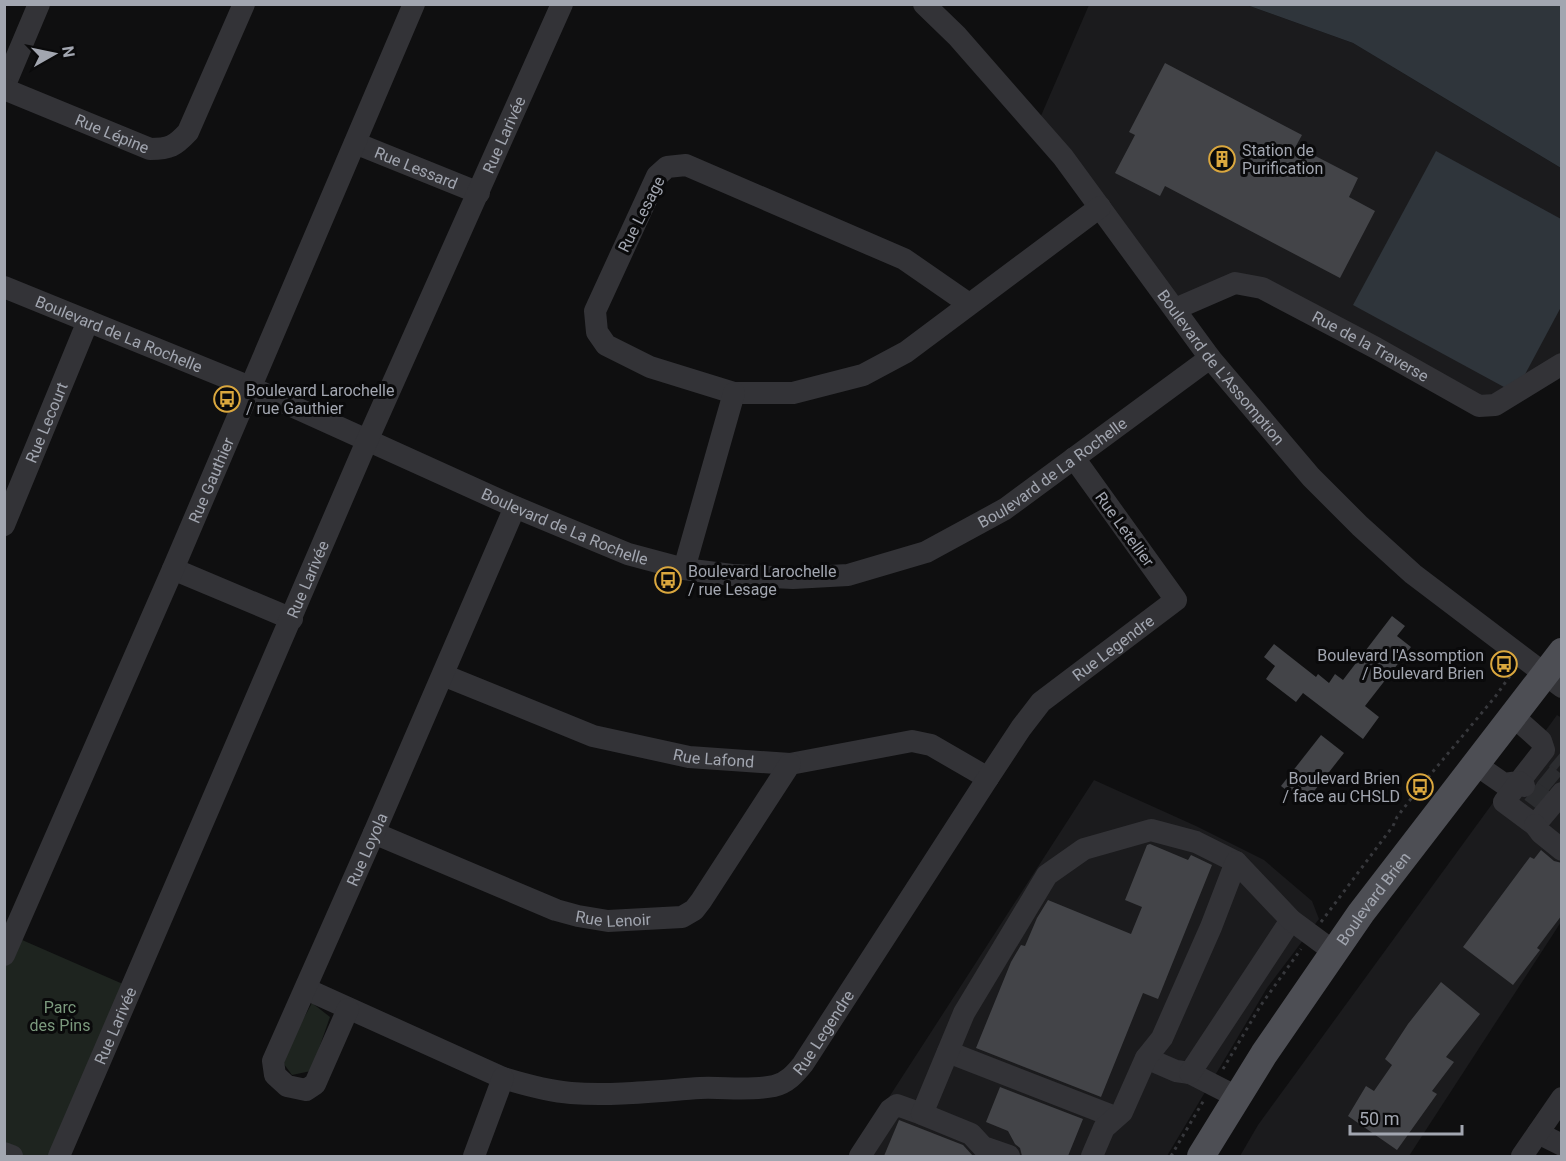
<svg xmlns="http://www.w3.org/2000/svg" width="1566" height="1161" viewBox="0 0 1566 1161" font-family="Roboto,sans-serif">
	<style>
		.built { fill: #1b1b1d }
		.green { fill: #1e241f }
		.water { fill: #2f353b }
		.building { fill: #434448 }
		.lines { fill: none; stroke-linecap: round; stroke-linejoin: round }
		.minor-tunnel { stroke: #2c2d30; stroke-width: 22; stroke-dasharray: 22 11; stroke-linecap: butt }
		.path { stroke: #37383c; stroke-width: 3; stroke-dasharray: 3 4.5; stroke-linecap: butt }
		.minor { stroke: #333337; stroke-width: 22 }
		.major { stroke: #4d4e54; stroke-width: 28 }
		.labels { text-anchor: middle; stroke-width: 6; stroke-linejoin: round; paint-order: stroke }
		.street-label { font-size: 16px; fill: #a2a6b0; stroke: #0a0a0b }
		.poi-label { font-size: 16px; fill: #a2a6b0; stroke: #0a0a0b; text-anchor: start }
		.park-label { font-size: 16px; fill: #7b997d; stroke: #0a0a0b }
	</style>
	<rect width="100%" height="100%" fill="#0f0f10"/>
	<g class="built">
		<polygon points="1089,5 1247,5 1353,43 1561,168 1561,363 1479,406 1262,288 1175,309 1037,125"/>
		<polygon points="1557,715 1562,718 1561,922 1409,1156 1240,1156 1258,1125"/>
		<polygon points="1094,780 1196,826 1264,860 1312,901 1319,919 1267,988 1167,1156 851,1156"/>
	</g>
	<g class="green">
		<polygon points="13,936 132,988 59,1156 12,1156 5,1153 4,955"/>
		<polygon points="312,1003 330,1017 311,1071 292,1075 281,1060"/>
	</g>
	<g class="water">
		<polygon points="1247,5 1561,5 1561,168 1353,43"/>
		<polygon points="1436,151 1561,219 1561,307 1515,393 1353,305"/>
	</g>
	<g class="building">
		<polygon points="1165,63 1302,135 1296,146 1358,178 1349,197 1375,211 1340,278 1165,186 1160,196 1115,173 1135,135 1129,132"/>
		<polygon points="1392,616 1405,626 1397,636 1411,647 1365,706 1379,717 1363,739 1303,693 1296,702 1266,679 1275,666 1264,657 1274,644 1316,677 1318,674 1329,683 1335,674 1343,680"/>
		<polygon points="1321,735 1344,753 1304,804 1281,786"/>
		<polygon points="1150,844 1188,860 1191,855 1212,865 1158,999 1143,993 1101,1097 976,1048 1011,962 1021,945 1025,946 1037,918 1048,900 1131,934 1142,907 1125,900 1147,845"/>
		<polygon points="1541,850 1554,861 1562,863 1562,915 1537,948 1540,950 1513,985 1463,947 1530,857 1534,859"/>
		<polygon points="1441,982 1480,1014 1446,1057 1454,1062 1432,1091 1437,1094 1397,1150 1348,1116 1366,1086 1374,1091 1392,1065 1385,1059 1408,1024"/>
		<polygon points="1000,1087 1083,1119 1068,1156 1022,1156 1020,1148 1015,1144 1008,1131 986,1122"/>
		<polygon points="899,1120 963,1145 973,1156 884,1156"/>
	</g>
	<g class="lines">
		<g class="minor-tunnel">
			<polyline points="1556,758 1562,763"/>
			<polyline points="1544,774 1555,783"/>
			<polyline points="1531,791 1543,800"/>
		</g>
		<g class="path">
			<polyline points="1321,922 1393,826 1397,817 1420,787 1495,697 1512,673"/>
			<polyline points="1223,1069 1261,1005 1301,949"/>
			<polyline points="1171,1156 1204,1100"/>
		</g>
		<g class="minor">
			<path id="s1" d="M924 4 957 36 1063 157 1210 358 1311 477 1360 526 1413 574 1562 687"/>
			<polyline points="4,87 39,4"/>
			<path id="s2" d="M4 89 150 149C170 149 175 146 188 132L244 4"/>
			<path id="s3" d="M355 143 479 193"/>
			<path id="s4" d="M4 287 250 387 515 507 628 554 684 569 732 575 793 578 848 575 926 552 1005 509 1210 358"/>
			<polyline points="969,304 904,259 686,165 667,167 657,176 595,311 597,332 606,345 650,367 734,393 793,393 863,375 906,352 1100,207"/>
			<path id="s5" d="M1175 309 1235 283 1262 288 1376 348 1479 406 1495 405 1562 364"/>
			<path id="s6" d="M4 525 88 321"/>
			<polyline points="173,569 292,619"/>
			<polyline points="684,569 734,393"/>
			<path id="s7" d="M443 675 593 736 689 757 790 764 912 741 931 745 988 778"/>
			<polyline points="1475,764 1504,784 1519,782 1544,750 1541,741 1513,716"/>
			<polyline points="1524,786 1519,782 1504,802 1535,825 1562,793"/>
			<polyline points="1535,825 1541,833 1562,850"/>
			<path id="s8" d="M374 833 556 910 578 916 608 921 682 917 694 910 701 901 790 764"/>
			<path id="s9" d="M4 955 173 569 414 4"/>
			<path id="s10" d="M306 989 503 1078C526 1085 548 1091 571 1093 614 1096 657 1091 700 1088 725 1087 750 1091 774 1086 787 1083 795 1074 803 1064L988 778 1021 728 1041 702 1176 600 1074 458"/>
			<path id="s11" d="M348 1009 315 1084 306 1090 287 1086 275 1075 273 1061 374 833 515 507"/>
			<polyline points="948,1052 1115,1117"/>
			<polyline points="1146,1058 1176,1071 1190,1073 1237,1097"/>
			<polyline points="1190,1073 1291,920"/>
			<polyline points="1538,1133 1562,1145"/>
			<polyline points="4,1153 12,1156"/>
			<path id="s12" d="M59 1156 367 441 562 4"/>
			<polyline points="474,1156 503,1078"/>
			<polyline points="860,1156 890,1110 897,1105 922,1114"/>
			<polyline points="1009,1156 983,1147 971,1134 922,1114 964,1013 1047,875 1084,849 1151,830 1196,842 1236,862"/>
			<polyline points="1092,1156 1104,1128 1122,1112 1146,1058 1162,1038 1211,927 1236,862 1291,920 1333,951"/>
			<polyline points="1522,1156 1562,1098"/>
		</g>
		<path class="major" id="s13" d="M1201 1156 1264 1054 1361 913 1562 652"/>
	</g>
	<defs>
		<g id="building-ring" transform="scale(1.35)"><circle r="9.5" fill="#0a0a0b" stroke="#daa73e" stroke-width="1.5"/><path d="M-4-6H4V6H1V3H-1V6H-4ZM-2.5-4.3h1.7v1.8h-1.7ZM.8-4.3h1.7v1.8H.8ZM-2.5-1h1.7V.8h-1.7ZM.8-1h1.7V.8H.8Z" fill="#daa73e"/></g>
		<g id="bus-ring" transform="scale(1.35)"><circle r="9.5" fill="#0a0a0b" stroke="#daa73e" stroke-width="1.5"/><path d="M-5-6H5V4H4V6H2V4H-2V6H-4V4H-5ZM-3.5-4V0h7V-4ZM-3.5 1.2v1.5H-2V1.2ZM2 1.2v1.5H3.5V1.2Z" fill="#daa73e"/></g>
	</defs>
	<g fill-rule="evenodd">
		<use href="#building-ring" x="1222" y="159"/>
		<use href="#bus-ring" x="227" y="399"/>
		<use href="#bus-ring" x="668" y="580"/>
		<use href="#bus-ring" x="1504" y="664"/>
		<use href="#bus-ring" x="1420" y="787"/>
	</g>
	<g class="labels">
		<g class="street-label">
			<text dy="6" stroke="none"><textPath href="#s2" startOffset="117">Rue Lépine</textPath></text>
			<text dy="6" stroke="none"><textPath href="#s12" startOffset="1114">Rue Larivée</textPath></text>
			<text dy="6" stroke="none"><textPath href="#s3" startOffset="66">Rue Lessard</textPath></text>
			<text transform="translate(641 214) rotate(-63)" y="6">Rue Lesage</text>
			<text dy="6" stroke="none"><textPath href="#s4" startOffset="124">Boulevard de La Rochelle</textPath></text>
			<text dy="6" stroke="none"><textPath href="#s5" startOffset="216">Rue de la Traverse</textPath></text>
			<text dy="6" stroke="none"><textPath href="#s1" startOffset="470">Boulevard de L'Assomption</textPath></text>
			<text dy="6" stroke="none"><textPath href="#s6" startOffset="111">Rue Lecourt</textPath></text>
			<text dy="6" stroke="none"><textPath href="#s4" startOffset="1132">Boulevard de La Rochelle</textPath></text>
			<text dy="6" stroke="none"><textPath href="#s9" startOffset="518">Rue Gauthier</textPath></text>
			<text dy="6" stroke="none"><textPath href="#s4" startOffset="610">Boulevard de La Rochelle</textPath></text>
			<text transform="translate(1125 529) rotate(54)" y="6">Rue Letellier</text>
			<text dy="6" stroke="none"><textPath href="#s12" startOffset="628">Rue Larivée</textPath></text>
			<text dy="6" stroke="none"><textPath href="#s10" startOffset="1050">Rue Legendre</textPath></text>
			<text dy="6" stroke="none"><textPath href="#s7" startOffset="285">Rue Lafond</textPath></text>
			<text dy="6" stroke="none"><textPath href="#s11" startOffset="374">Rue Loyola</textPath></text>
			<text dy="6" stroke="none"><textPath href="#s13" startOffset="310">Boulevard Brien</textPath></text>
			<text dy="6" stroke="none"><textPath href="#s8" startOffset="256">Rue Lenoir</textPath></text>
			<text dy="6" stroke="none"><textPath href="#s12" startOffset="142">Rue Larivée</textPath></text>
			<text dy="6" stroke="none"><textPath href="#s10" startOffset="564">Rue Legendre</textPath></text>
		</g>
		<g class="poi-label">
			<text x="1242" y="156">Station de<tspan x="1242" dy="18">Purification</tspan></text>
			<text x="246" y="396">Boulevard Larochelle<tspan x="246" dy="18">/ rue Gauthier</tspan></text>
			<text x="688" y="577">Boulevard Larochelle<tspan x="688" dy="18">/ rue Lesage</tspan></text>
			<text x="1484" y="661" text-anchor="end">Boulevard l'Assomption<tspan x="1484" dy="18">/ Boulevard Brien</tspan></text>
			<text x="1400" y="784" text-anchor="end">Boulevard Brien<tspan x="1400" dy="18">/ face au CHSLD</tspan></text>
		</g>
		<g class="park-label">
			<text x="60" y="1013">Parc<tspan x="60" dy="18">des Pins</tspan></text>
		</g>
	</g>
	<rect width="1566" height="1161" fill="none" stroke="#a2a6b0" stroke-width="12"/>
	<g transform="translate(54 54) rotate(81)" stroke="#0a0a0b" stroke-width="4.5" paint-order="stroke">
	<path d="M0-4.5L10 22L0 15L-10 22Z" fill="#a2a6b0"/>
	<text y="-9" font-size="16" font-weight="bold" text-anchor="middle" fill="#a2a6b0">N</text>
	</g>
	<path d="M1350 1125v9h112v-9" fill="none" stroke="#a2a6b0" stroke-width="3"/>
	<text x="1359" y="1125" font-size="18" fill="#a2a6b0" stroke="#0a0a0b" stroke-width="4.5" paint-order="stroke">50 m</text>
</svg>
